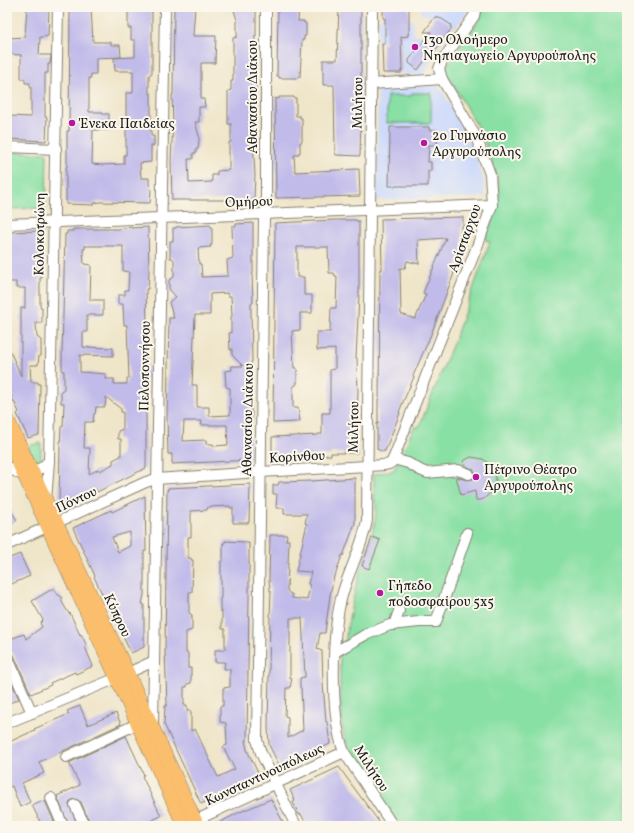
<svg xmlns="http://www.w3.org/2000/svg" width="634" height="833" viewBox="0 0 634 833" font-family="Vollkorn,serif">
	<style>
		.built { fill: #cedafa }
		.green { fill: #89e0a4; stroke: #527e60 }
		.building { fill: #c1bbea; fill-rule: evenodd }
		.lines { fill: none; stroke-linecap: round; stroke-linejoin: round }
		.minor-casing { stroke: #868072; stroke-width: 12 }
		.major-casing { stroke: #868072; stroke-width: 14 }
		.minor { stroke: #fff; stroke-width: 10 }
		.major { stroke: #fabe6d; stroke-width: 13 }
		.poi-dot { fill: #b5179e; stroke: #fbf7ec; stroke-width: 1.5 }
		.labels { text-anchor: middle; stroke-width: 4; stroke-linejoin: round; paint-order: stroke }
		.poi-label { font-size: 14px; fill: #1c1c1c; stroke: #fbf7ec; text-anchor: start }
		.street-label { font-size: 14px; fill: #1c1c1c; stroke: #fbf7ec }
	</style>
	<rect width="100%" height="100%" fill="#fbf7ec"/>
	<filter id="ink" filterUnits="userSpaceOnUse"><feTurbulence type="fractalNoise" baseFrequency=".025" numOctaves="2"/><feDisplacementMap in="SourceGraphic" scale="8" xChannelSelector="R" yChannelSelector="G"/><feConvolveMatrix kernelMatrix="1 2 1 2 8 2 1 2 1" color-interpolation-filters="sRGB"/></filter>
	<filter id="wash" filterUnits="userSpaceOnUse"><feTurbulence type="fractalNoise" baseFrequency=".012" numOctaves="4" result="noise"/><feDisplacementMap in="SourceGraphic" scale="16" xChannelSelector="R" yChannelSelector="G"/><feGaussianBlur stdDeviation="0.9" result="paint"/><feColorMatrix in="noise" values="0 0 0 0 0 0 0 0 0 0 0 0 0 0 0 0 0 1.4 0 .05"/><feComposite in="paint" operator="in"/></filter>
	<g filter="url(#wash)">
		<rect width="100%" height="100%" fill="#efe5c9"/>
		<g class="built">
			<polygon points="421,7 468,7 468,11 455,28 442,19 421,14"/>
			<polygon points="378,19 413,20 414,35 421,35 421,42 437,53 423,74 403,76 402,42 378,42"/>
			<polygon points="430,85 437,86 441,89 465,131 475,154 484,182 485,197 377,200 378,88"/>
		</g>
		<g class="green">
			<path d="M481 7H627V826H400L350 753 343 732 340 698V641L345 642C349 616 354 591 362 566 369 542 377 527 376 501H374V474L394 470 414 427H419L454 341 490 242 485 240 497 208 499 194 497 177 483 137 446 72V67L479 20 481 13Z"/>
			<polygon points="412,93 431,93 431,123 387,123 387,96 411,96"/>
			<polygon points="7,152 47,153 46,208 7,209"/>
			<polygon points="41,443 41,461 35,462 28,446"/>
		</g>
		<g id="blocks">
			<g class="building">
				<polygon points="27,7 49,7 48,36 40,37 39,55 51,55 50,64 48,64 48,73 45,73 45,117 47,117 46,141 7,139 7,126 10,126 10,116 31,117 31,87 30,87 30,83 25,83 25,79 21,79 21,55 7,54 8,38 25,37"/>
				<polygon points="75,7 91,8 93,42 111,42 111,45 120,45 121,57 96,58 96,74 91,74 91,78 89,78 89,112 102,112 102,114 109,114 109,130 93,130 92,164 103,165 124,164 124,155 126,155 126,93 133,93 133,71 115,71 114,58 135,57 135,40 131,40 131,28 128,28 128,8 152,7 152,73 149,75 149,93 151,93 151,136 154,136 154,145 151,146 151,162 140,163 141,178 149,178 149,185 150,185 151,190 150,203 100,202 94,203 94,205 66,204 66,167 67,167 67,131 69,131 70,8"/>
				<polygon points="174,7 195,7 193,36 216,36 215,63 201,63 201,99 204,99 205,107 199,107 199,122 195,122 199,136 199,140 198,149 196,149 196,153 193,153 193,159 188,159 189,183 212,182 212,175 217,175 217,171 229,170 229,142 231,142 231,124 228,124 228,91 231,90 231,81 233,81 233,38 237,37 237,20 233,7 256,7 256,36 255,35 254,55 255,55 256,90 255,90 254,107 255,141 253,141 255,174 254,200 172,200 171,160 173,124 172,95 173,95"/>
				<polygon points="278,7 299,7 298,21 304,21 304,23 306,23 306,36 304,36 304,40 302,40 300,77 298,77 298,78 279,78 279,76 277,76"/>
				<polygon points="339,7 361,7 361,115 360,156 336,155 335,153 334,85 323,85 323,60 337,60"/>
				<polygon points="383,7 409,7 409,33 408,33 408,36 401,37 402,71 401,70 401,73 383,73 382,44 385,44 385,18 383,18"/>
				<polygon points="435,17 442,19 451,25 450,27 452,28 435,50 433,49 418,70 409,63 409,60 431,32 424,32"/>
				<polygon points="279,97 294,97 294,98 296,98 296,116 300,116 300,118 302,118 302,142 300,142 300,153 298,153 298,155 294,155 295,172 359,169 360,196 276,198 275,98 279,99"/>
				<polygon points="390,127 429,127 429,130 437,130 437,145 429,145 428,162 431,162 431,171 428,171 428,186 389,186"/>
				<path d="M463 217V227H461L462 251 453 273H454L432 332 413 376 414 377 403 402 399 412 400 413 385 451H381L377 449V423L378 424V399H379L380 270H382L381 219ZM446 238 423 293 426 294 417 315 415 319 401 314 400 268H405L407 261 419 264 418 240Z"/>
				<polygon points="336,220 356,220 356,221 359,221 359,295 356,358 357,358 358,392 357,415 355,415 355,431 356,431 357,453 331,453 331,455 312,456 312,457 283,458 283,456 275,456 272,454 272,437 318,435 318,434 322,434 322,413 330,413 330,370 335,369 335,349 317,350 317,332 330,332 331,308 336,308 337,276 335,276 334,273 329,273 328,247 297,247 297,277 304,277 304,295 312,295 312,313 300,313 300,330 292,331 294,368 297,368 297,383 296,385 293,387 293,408 298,408 300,421 298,421 297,422 273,423 275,223"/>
				<path d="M253 223V274H252L253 303H251V311L252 362H251L252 387H251V412H252V423H247L248 437H251V460L172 464V454H168L167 419 169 318H174L169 303 170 301 176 297 169 289V280L174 277V260L172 258H170V241H173V228H176V227L210 225 211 227H212V245H210L211 247 198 248 199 264H201L202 277 228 276 227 260 233 258 232 226H236V224ZM227 293 228 296H231L232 316 231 317V333H229L230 350 232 349V355L243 366H232V370L225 371 226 387 230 388V415L209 416V407H197V385H192L195 315H210V294ZM184 421H202L201 425H227L228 445 214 446 213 444H206V440L183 441Z"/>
				<path d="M131 227V228L148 227 149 271 148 289H146L147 323H146V341H145V359H147L148 377H146V468L97 492 96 489 59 507 60 444 61 427 63 426 64 403H61V391L64 389V371H62V355L65 234H67V231H73V229H119ZM85 246H123V271L129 272 128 290H125V295H118V304H123V306L124 325H127L129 378H127V384H114V379H106V374L80 372V355L113 356V348L83 347V332H87V315H103V300H90L91 265 84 264 83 249H85ZM106 397 121 409V412H123V429L118 431V439H121V456L113 460V464L100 471 99 469 89 474 90 448H84L85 422H93L94 414H95L96 407H105Z"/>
				<polygon points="43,231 42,278 40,278 40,307 42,307 42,323 36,323 37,337 41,340 41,356 39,356 38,365 30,365 31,382 38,382 38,384 40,384 39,435 28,438 17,414 19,412 7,387 7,344 21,376 21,308 25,308 25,288 16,288 16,282 7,282 7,232"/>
				<polygon points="471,457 483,459 493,467 495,474 496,479 493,490 485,498 481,500 476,500 475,491 461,495 456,477 467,480 473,479 475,473 474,470 466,466 463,461"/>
				<path d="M355 478V523L343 556 342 555 335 576H334L330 595 325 633H320L317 649 322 651 323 683 326 722H327L330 744 280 767 269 745 268 727 270 617 271 591H270L269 580 270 535H287L286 540H289L287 590 290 594H292V598L307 600 310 585 308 584 311 572 296 571 307 524 305 523 307 514H284V508H276L277 494H273V485H278L279 482 312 481ZM290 618H302L305 676V677L300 678V688H301L303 730 288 738V717L285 716 286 690V688H290L292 678H290Z"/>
				<polygon points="250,484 249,522 248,522 248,523 233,523 233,508 230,508 230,506 208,507 207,510 191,511 191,537 188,537 188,558 191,558 191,560 193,560 192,592 189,592 189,613 192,615 192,630 186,632 186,653 188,653 188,668 191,668 191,683 187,684 187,687 184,687 184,705 187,705 187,711 191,711 191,731 195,729 218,777 235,769 223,747 227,745 226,723 220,722 220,706 223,706 223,688 230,687 230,669 224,669 225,662 215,662 215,650 225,650 225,629 222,629 222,611 220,611 220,598 221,598 221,561 223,561 223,543 225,543 225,541 246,542 246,543 249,543 249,598 247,740 245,740 247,750 260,777 201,804 164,724 165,706 167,705 165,651 167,490 168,490 168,488"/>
				<path d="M145 496 146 551H144V595L142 604H144V647L131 653 94 577 95 576 73 528 111 510 112 512ZM130 532V546L118 552 112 537Z"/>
				<polygon points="7,505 17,520 7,526"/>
				<polygon points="372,537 380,540 369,569 362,566"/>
				<polygon points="20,554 30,576 7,586 7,559"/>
				<polygon points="54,588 57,594 62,597 62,602 69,614 70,613 80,635 81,634 87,646 85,647 93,666 76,674 75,672 50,683 51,685 31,694 13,653 11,651 7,650 7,640 24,634 26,639 42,627 40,623 43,620 32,601"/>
				<polygon points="7,672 19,699 7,704"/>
				<polygon points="80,706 88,725 116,713 121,724 39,762 44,773 22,783 30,802 20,807 12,786 7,788 7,743 35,730 34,729 69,714 67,711"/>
				<polygon points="126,736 144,775 142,776 161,816 140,826 114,826 112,823 107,826 91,826 81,802 75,799 70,801 69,805 78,826 69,826 57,796 80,785 69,763"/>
				<polygon points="339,767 349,781 382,826 307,826 301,814 299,815 293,802 295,801 290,790"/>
				<polygon points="271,799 285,826 213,826 238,813"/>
				<polygon points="41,801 42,802 45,801 56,826 42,826 32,805"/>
			</g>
		</g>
	</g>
	<g filter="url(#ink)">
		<use href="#blocks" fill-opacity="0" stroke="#868072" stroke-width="1"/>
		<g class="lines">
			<g class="minor-casing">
				<g id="minor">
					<polyline points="266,7 266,214 264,219 257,740 261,753 296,826"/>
					<path d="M372 7 367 520C363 545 350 568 343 592 331 631 330 715 344 752L393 826"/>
					<polyline points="371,84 442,79"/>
					<polyline points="7,147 56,149"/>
					<polyline points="7,224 492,205"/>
					<polyline points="393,459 408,463 420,470 427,473 458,470 469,474"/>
					<polyline points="7,467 24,476"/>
					<polyline points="33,471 41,468 49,461 58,7"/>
					<polyline points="46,501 49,461"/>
					<polyline points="7,545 146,482 156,479 260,472 385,465 389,464 392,462 478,244 492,205 490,174 476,137 442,79 439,69 442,61 474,16 476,7"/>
					<polyline points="394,625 399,611"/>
					<polyline points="335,652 365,635 390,625 419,622 436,622 467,533"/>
					<polyline points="7,656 32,713"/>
					<polyline points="128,673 154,661"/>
					<polyline points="7,723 117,678"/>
					<polyline points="153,725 165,7"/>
					<polyline points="66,757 137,724"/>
					<polyline points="51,798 63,826"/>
					<polyline points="75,805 85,826"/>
					<polyline points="190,823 344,752"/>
				</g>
			</g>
			<g class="major-casing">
				<g id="major">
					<polyline points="7,418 128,673 198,826"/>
					<polyline points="7,438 184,826"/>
				</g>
			</g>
			<use href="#minor" class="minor"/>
			<use href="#major" class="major"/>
		</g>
	</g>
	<g class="poi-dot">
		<circle cx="415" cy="47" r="4"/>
		<circle cx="72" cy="123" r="4"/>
		<circle cx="424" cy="143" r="4"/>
		<circle cx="476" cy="477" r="4"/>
		<circle cx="380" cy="593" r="4"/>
	</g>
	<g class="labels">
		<g class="poi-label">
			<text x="423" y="44">13ο Ολοήμερο<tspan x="423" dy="16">Νηπιαγωγείο Αργυρούπολης</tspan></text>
			<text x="80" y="128">Ένεκα Παιδείας</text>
			<text x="432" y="140">2ο Γυμνάσιο<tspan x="432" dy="16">Αργυρούπολης</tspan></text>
			<text x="484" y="474">Πέτρινο Θέατρο<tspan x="484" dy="16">Αργυρούπολης</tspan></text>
			<text x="388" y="590">Γήπεδο<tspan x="388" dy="16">ποδοσφαίρου 5x5</tspan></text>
		</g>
		<g class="street-label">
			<text transform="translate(252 97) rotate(-90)" y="5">Αθανασίου Διάκου</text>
			<text transform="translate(357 103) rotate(-89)" y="5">Μιλήτου</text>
			<text transform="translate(249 201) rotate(-2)" y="5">Ομήρου</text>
			<text transform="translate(39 234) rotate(-89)" y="5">Κολοκοτρώνη</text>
			<text transform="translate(464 238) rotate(-70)" y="5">Αρίσταρχου</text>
			<text transform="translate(144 366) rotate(-89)" y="5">Πελοποννήσου</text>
			<text transform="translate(247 420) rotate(-89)" y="5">Αθανασίου Διάκου</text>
			<text transform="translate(353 427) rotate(-89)" y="5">Μιλήτου</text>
			<text transform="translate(297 456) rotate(-3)" y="5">Κορίνθου</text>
			<text transform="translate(76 499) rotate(-25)" y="5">Πόντου</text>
			<text transform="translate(118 615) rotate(65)" y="5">Κύπρου</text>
			<text transform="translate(372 768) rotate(57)" y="5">Μιλήτου</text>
			<text transform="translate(264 774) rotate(-25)" y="5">Κωνσταντινουπόλεως</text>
		</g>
	</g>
	<rect width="634" height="833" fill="none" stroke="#fbf7ec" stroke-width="24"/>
</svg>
